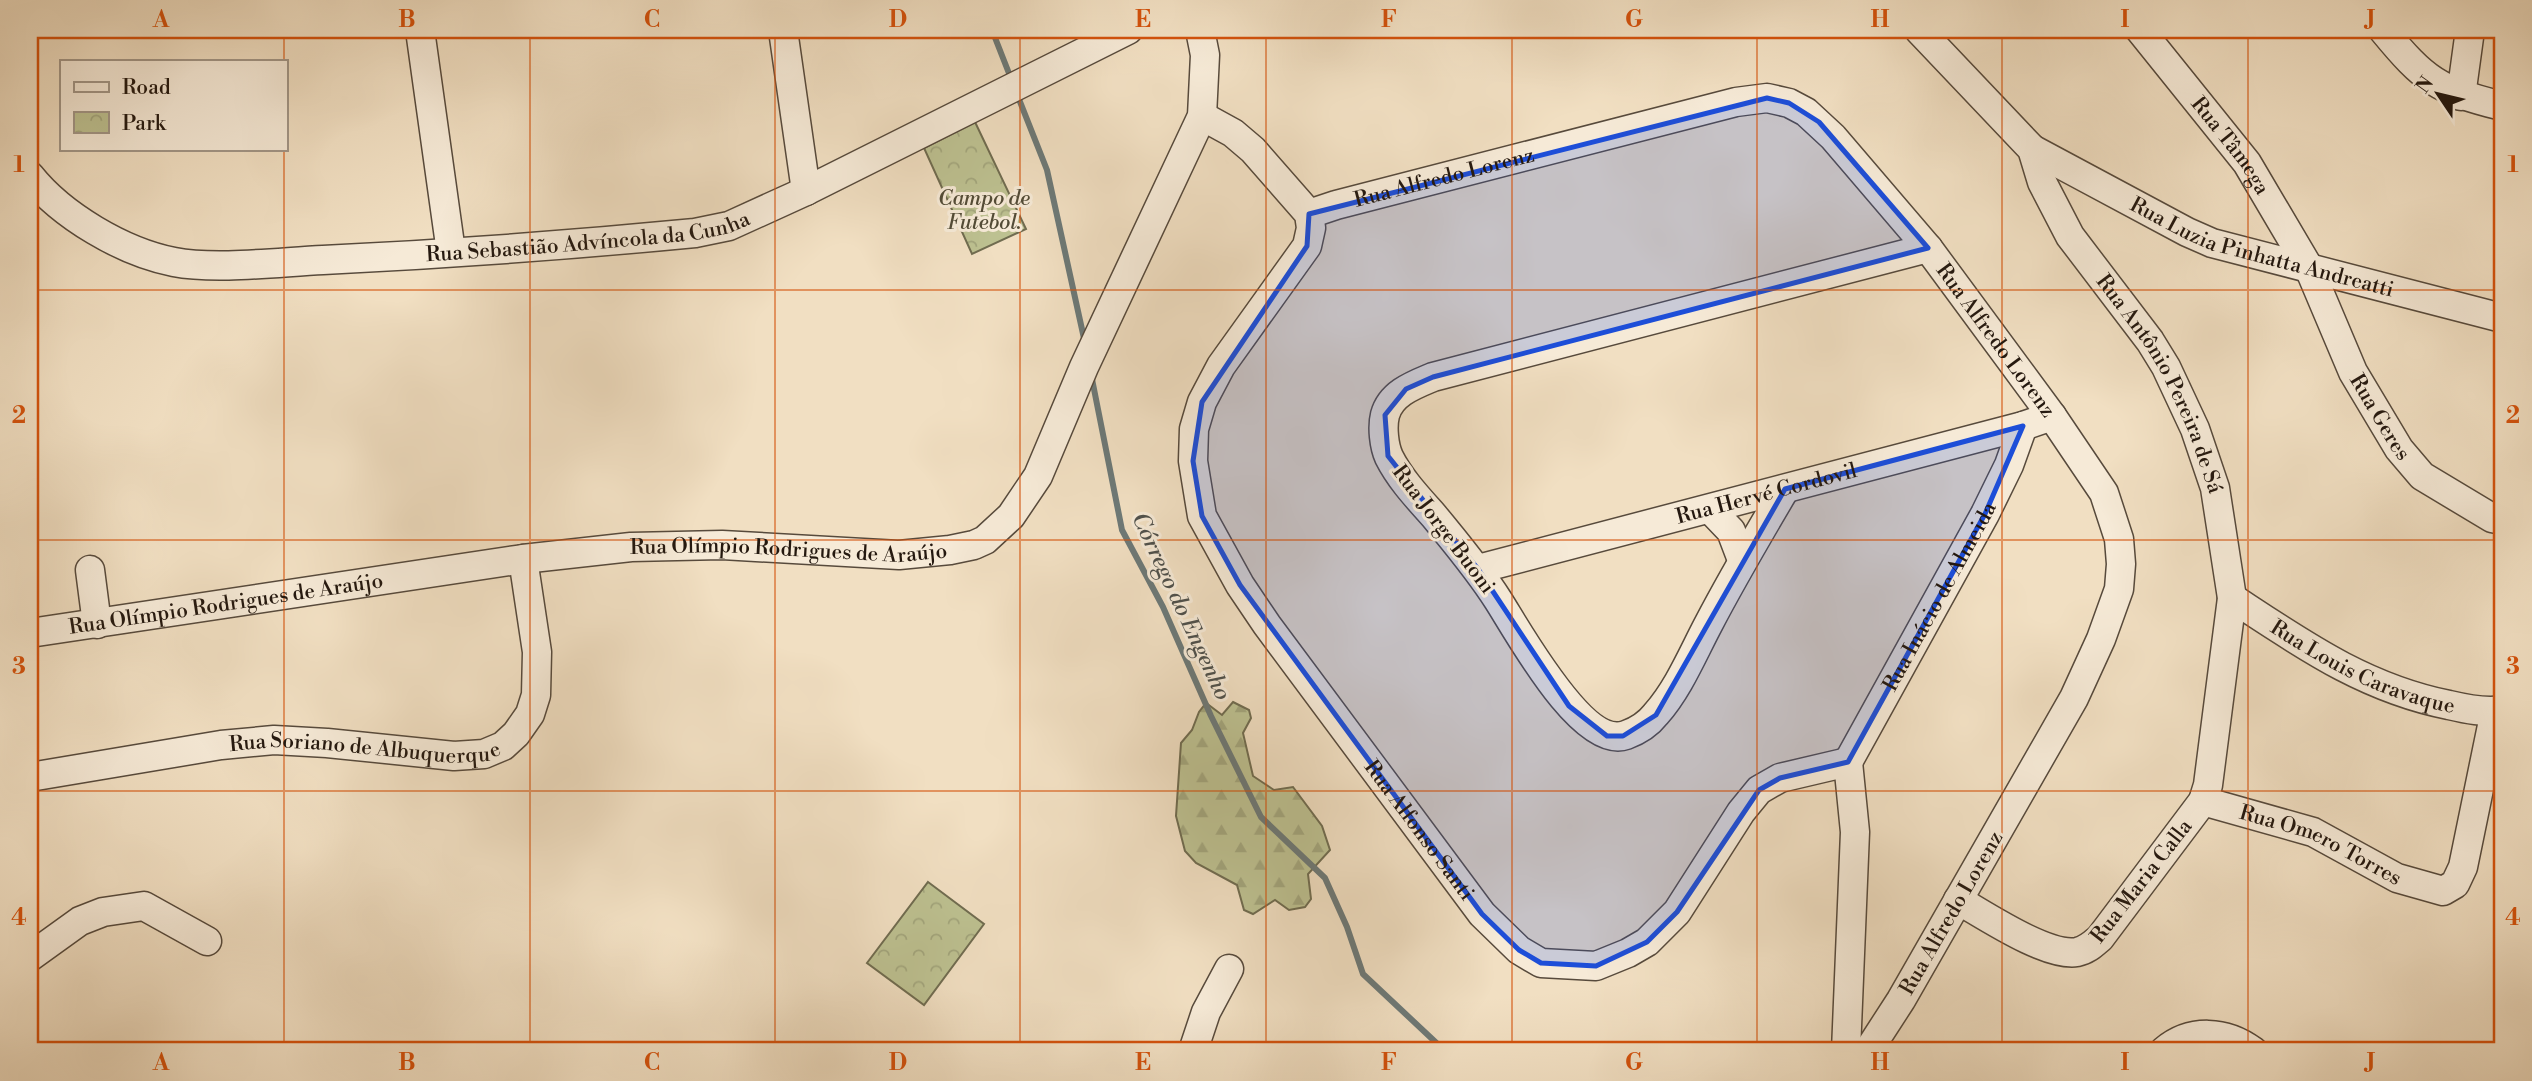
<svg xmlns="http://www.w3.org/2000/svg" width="2532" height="1081" viewBox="0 0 2532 1081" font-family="'Libre Bodoni',serif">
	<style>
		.forest { fill: url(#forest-firs); stroke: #706c50; stroke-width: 2 }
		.park { fill: url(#park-crowns); stroke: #706c50; stroke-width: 2 }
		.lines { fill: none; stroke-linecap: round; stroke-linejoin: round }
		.stream { stroke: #6d7977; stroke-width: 6 }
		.minor-casing { stroke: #574a3c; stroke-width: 31 }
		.minor { stroke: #f6ead7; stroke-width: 28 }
		.marked { fill: #1d4ed8; fill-opacity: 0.2; stroke: #1d4ed8; stroke-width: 5; stroke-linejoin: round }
		.grid { fill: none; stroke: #d4520c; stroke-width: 2; stroke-opacity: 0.55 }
		.labels { text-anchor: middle; stroke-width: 6; stroke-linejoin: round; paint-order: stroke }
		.street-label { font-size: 21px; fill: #24180f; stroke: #f6ead7 }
		.park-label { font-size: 21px; font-style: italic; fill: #524b36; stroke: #f6ead7 }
		.water-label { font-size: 23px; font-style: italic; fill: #4f514c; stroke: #f6ead7 }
		.neatline { fill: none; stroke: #d4520c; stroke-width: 2.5 }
		.grid-label { font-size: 23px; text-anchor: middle; font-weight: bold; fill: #d4520c }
	</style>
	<defs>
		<pattern id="forest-firs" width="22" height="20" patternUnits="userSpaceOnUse" patternTransform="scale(1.75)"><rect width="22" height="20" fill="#bdc191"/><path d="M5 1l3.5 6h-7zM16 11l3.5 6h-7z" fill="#a2a57c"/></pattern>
		<pattern id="park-crowns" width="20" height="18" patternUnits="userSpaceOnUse" patternTransform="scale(1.75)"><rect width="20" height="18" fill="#bdc191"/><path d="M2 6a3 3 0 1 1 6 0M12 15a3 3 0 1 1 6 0" fill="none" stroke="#a2a57c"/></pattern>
	</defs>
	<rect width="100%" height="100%" fill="#f1dfc2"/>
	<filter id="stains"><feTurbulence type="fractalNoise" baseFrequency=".00286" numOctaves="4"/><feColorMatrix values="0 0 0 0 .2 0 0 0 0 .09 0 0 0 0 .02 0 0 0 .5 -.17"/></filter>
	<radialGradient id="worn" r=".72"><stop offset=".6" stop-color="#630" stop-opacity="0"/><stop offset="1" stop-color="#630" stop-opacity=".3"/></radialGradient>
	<polygon class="forest" points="1233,702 1249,710 1251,718 1243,733 1253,776 1274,790 1293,787 1322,826 1330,850 1308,874 1311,899 1305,907 1289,910 1275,900 1253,914 1244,910 1237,885 1196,863 1185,851 1176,816 1181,743 1192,730 1199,712 1206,703 1222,715"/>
	<g class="park">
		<polygon points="975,122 1026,229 972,254 924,148"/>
		<polygon points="928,882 984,924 924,1005 867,963"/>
	</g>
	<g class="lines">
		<g class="stream">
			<polyline points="992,30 1012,81"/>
			<polyline points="1017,94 1047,170 1085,343"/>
			<polyline points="1091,374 1122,530 1163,607 1211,716 1261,817 1325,878 1347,927 1363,974 1445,1051"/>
		</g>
		<g class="minor-casing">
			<g id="minor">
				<polyline points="420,30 451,252"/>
				<polyline points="783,30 806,191"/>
				<path id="s1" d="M1919 30 2032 149 2042 182 2070 236 2150 341 2166 367 2195 429 2215 488 2232 598 2208 785 2203 801 2100 938C2093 944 2087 950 2077 952 2047 957 1986 916 1958 900"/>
				<path id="s2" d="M2140 30 2247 163 2309 268 2353 372 2399 449 2422 476 2492 518 2502 520"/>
				<path d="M2383 30C2425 81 2438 90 2502 106"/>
				<polyline points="2461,96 2470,30"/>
				<path id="s3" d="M1202 116 1233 133 1253 150 1309 214 1311 228 1307 246 1221 366 1202 402 1194 429 1193 461 1202 516 1240 585 1267 625 1482 914 1519 950 1541 963 1596 966 1628 953 1647 942 1677 912 1741 812 1759 790 1780 778 1848 762 1855 832 1846 1051"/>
				<path id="s4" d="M2032 149 2187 232 2212 243 2502 318"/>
				<path id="s5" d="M30 176C62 216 123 252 174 262 216 270 279 262 323 260 447 254 571 245 695 233L729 226 806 191 1128 30"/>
				<path id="s6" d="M1309 214 1336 205 1736 102 1767 98 1789 103 1806 112 1833 137 1928 248 2052 416 2104 493 2119 539 2121 564 2119 589 2101 639 2074 698 1901 1000 1868 1051"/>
				<path d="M1785 489C1759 533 1733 577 1709 623 1693 653 1679 688 1656 714 1649 723 1637 731 1626 735 1583 751 1518 631 1498 600 1479 570 1456 543 1434 516 1418 498 1400 479 1389 457 1384 446 1382 427 1385 415 1391 393 1414 385 1433 377L1928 248"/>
				<polyline points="1710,509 1731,531 1742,560"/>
				<path id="s7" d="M1478 569 2023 426 2052 416"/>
				<polyline points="90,570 97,624"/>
				<path id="s8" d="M2232 598C2302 644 2364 688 2449 705 2466 709 2485 713 2502 710"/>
				<path id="s9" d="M30 633 523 559 631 547 722 545 899 555 950 550 974 545 985 540 1011 516 1038 476 1084 367 1202 116 1205 55 1200 30"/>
				<path id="s10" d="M1848 762 1985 514 2009 465 2023 426"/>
				<path id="s11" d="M30 777 221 745 274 740 327 743 454 756 484 754 503 746 516 734 530 714 536 695 537 652 523 559"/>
				<path id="s12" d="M2203 801 2313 832 2397 878 2443 891 2455 884 2463 867 2495 711"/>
				<polyline points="30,957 80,921 103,912 144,906 207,941"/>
				<polyline points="1193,1051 1206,1012 1229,969"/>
				<path d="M2164 1051C2191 1028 2226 1031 2253 1051"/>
			</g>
		</g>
		<use href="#minor" class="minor"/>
	</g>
	<path class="marked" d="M1767 98 1789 103 1819 122 1928 248 1433 377 1406 389 1385 415 1388 456 1478 569 1569 706 1607 736H1623L1656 715 1785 489 2023 426 1985 514 1848 762 1780 778 1759 790 1677 912 1647 942 1596 966 1541 963 1519 950 1482 914 1240 585 1202 516 1193 461 1202 402 1307 246 1309 214Z"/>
	<path class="grid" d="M284 30V61M530 30V1051M775 30V1051M1020 30V1051M1266 30V1051M1512 30V1051M1757 30V1051M2002 30V1051M2248 30V1051M284 149V1051M30 290H2502M30 540H2502M30 791H2502"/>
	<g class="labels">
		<g class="street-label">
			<text dy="7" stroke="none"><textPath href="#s2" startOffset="147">Rua Tâmega</textPath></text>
			<text dy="7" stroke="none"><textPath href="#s6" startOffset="140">Rua Alfredo Lorenz</textPath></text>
			<text dy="7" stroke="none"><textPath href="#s5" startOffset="586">Rua Sebastião Advíncola da Cunha</textPath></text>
			<text dy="7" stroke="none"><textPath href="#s4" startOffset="252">Rua Luzia Pinhatta Andreatti</textPath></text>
			<text dy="7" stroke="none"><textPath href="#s6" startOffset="812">Rua Alfredo Lorenz</textPath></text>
			<text dy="7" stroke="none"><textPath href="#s1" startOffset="434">Rua Antônio Pereira de Sá</textPath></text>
			<text dy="7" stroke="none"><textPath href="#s2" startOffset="458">Rua Geres</textPath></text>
			<text dy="7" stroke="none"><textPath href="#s7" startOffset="298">Rua Hervé Cordovil</textPath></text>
			<text transform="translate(1444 529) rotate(53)" y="7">Rua Jorge Buoni</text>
			<text dy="7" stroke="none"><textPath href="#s9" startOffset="765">Rua Olímpio Rodrigues de Araújo</textPath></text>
			<text dy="7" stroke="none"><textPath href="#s10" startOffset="189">Rua Inácio de Almeida</textPath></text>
			<text dy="7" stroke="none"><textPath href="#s9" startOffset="198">Rua Olímpio Rodrigues de Araújo</textPath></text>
			<text dy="7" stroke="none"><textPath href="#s8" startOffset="149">Rua Louis Caravaque</textPath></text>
			<text dy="7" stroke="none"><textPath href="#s11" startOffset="338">Rua Soriano de Albuquerque</textPath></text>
			<text dy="7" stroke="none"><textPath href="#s3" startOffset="866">Rua Alfonso Santi</textPath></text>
			<text dy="7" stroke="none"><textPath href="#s12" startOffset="126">Rua Omero Torres</textPath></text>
			<text transform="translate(2141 881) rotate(-52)" y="7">Rua Maria Calla</text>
			<text transform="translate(1951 913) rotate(-60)" y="7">Rua Alfredo Lorenz</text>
		</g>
		<g class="park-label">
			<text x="984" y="205">Campo de<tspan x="984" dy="24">Futebol.</tspan></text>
		</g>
		<g class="water-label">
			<text transform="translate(1182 606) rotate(65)" y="8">Córrego do Engenho</text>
		</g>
	</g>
	<rect width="2532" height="1081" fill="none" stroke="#f1dfc2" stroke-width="77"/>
	<rect x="60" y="60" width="228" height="91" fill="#f6ead7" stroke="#a29687" stroke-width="2"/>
	<rect x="74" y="82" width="35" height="10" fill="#f6ead7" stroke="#a29687" stroke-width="2"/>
	<text x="122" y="94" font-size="21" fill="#24180f">Road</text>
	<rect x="74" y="112" width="35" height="21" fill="url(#park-crowns)" stroke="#a29687" stroke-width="2"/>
	<text x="122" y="130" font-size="21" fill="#24180f">Park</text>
	<g transform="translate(2438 94) rotate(305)" stroke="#f6ead7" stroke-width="5" paint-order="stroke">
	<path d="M0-5L12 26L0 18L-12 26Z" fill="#24180f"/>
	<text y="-10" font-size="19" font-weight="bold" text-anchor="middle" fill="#24180f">N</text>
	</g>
	<rect x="38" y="38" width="2456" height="1004" class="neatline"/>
	<g class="grid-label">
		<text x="161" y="27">A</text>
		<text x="407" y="27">B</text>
		<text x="652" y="27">C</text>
		<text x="898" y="27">D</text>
		<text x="1143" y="27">E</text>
		<text x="1389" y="27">F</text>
		<text x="1634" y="27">G</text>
		<text x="1880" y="27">H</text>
		<text x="2125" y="27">I</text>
		<text x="2371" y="27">J</text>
		<text x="19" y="172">1</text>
		<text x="2513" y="172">1</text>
		<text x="19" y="423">2</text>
		<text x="2513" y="423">2</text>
		<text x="19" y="674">3</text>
		<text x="2513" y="674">3</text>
		<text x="19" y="925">4</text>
		<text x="2513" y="925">4</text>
		<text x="161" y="1070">A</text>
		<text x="407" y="1070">B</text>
		<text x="652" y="1070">C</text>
		<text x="898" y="1070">D</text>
		<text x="1143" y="1070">E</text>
		<text x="1389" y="1070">F</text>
		<text x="1634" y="1070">G</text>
		<text x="1880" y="1070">H</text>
		<text x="2125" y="1070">I</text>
		<text x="2371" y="1070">J</text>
	</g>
	<rect width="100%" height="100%" filter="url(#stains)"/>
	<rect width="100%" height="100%" fill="url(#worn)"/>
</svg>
